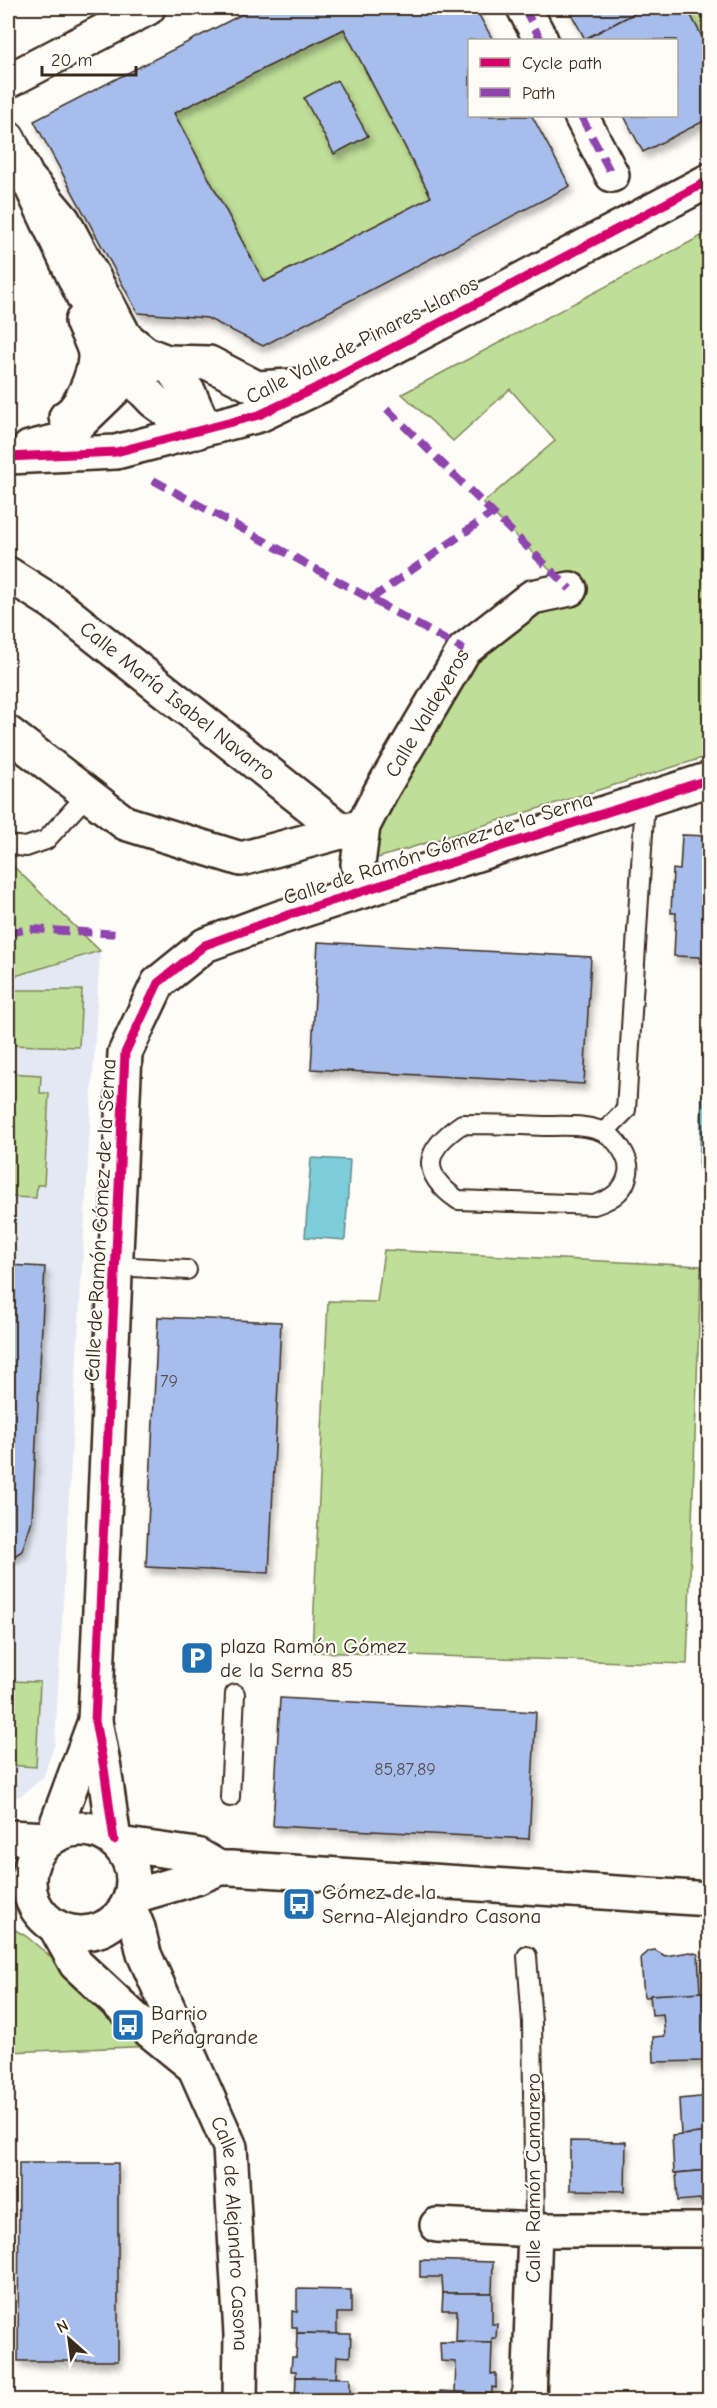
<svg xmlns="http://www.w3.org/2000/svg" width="717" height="2408" viewBox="0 0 717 2408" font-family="'Comic Neue',sans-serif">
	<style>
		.built { fill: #e3e9f3 }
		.green { fill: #bfde97; stroke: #7d845a; stroke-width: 1.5 }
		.water { fill: #7dced8; stroke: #638c8e; stroke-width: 1.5 }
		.building { fill: #a7bdeb; stroke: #3b2a1e; stroke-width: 1.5; fill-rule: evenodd; filter: url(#shadow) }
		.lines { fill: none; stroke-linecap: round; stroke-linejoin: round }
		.lane-casing { stroke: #3b2a1e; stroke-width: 22 }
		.street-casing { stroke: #3b2a1e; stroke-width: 38 }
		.secondary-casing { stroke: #3b2a1e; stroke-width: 38 }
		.lane { stroke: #fdfcf7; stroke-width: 18 }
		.street { stroke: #fdfcf7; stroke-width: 33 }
		.secondary { stroke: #fdfcf7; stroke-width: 33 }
		.quiet { stroke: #8e44ad; stroke-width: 8; stroke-dasharray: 15 8; stroke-linecap: butt }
		.cycleway-casing { stroke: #fdfcf7; stroke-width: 13 }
		.cycleway { stroke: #d6006c; stroke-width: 9 }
		.labels { text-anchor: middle; stroke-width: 4.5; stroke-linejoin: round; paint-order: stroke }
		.number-label { font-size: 18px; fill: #564f51 }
		.street-label { font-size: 21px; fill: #3b2a1e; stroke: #fdfcf7 }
		.poi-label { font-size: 21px; fill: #3b2a1e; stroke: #fdfcf7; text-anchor: start }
	</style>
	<defs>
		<filter id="shadow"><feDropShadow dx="3.5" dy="6" stdDeviation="3" flood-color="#0004"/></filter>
	</defs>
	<rect width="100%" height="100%" fill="#fdfcf7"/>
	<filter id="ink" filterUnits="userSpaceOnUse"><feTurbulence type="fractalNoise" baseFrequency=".0167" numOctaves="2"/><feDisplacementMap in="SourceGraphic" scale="12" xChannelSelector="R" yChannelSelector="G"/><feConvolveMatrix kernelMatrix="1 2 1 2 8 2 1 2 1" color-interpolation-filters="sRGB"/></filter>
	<g filter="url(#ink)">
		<polygon class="built" points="100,951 55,1743 43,1778 22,1795 8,1800 8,978"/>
		<g class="green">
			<polygon points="687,8 709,8 709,52"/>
			<polygon points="344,29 431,197 264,282 174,113"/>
			<polygon points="709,232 709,756 358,864 464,650 569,589 483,503 555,441 510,389 453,441 402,394"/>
			<polygon points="8,861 100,951 8,978"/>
			<polygon points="8,990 82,990 79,1047 8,1045"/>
			<polygon points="8,1073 41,1075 40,1093 49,1093 44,1185 37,1185 36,1198 8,1197"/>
			<polygon points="384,1250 701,1266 687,1664 312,1652 328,1301 377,1302"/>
			<polygon points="8,1681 40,1682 36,1767 8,1765"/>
			<polygon points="8,1926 26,1936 157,2046 8,2052"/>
		</g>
		<g class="water">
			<polygon points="702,1096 709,1096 709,1170 699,1170"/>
			<polygon points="311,1158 350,1160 345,1240 305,1237"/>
		</g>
		<g class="building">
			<path d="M254 8H475L493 40H470V116H532L570 186 263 346 207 318 138 313 34 121ZM344 29 431 197 264 282 174 113Z"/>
			<polygon points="568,8 645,8 585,39"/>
			<polygon points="645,8 687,8 710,52 710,118 643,152 624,116 676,116 676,40 585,39"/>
			<polygon points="337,80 368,136 334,154 304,98"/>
			<polygon points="682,835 710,836 710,962 700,962 700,957 674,956 676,913 671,913 673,869 680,870"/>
			<polygon points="318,942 591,957 584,1084 311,1069"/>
			<polygon points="8,1265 45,1267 32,1520 22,1551 8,1560"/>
			<polygon points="158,1317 281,1322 269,1573 146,1567"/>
			<polygon points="280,1698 536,1712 529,1839 273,1826"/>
			<polygon points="655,1950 665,1956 690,1952 698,1954 700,1993 644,1997 641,1958 649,1951"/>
			<polygon points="703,1992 707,2061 654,2062 653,2037 665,2036 663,2014 652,2015 650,1995"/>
			<polygon points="710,2096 710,2132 681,2135 679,2099"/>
			<polygon points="710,2132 710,2170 674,2173 672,2136"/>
			<polygon points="570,2141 626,2142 625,2191 570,2190"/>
			<polygon points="19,2163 118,2163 118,2361 18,2361"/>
			<polygon points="710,2170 710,2202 701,2202 700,2199 678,2201 676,2173"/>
			<polygon points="420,2260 493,2262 492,2293 443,2293 442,2277 420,2277"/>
			<polygon points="297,2289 351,2290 351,2313 337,2313 337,2334 297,2333 297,2327 292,2327 292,2311 297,2312"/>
			<polygon points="443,2293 492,2293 492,2324 497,2324 496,2338 492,2338 492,2343 456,2342 457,2310 442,2310"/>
			<polygon points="297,2333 351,2334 350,2357 337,2356 336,2378 296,2377 296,2371 291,2371 292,2357 296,2357"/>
			<polygon points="440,2342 492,2343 491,2374 496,2373 496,2388 492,2387 492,2394 455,2392 456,2362 441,2361"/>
			<polygon points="296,2377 350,2378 350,2400 295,2400"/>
			<polygon points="440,2391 492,2394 491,2400 440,2400"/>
		</g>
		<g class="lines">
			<g class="lane-casing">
				<g id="lane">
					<polyline points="8,845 26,847 46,840 88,794"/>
					<path d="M462 1124C489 1124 517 1125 544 1126 563 1126 585 1124 603 1132 616 1137 631 1159 628 1173 625 1191 611 1200 594 1205L458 1200C418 1172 425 1149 462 1124Z"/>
					<polyline points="604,1132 626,1110 645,800"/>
					<polyline points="115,1266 187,1270"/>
					<polyline points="230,1797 235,1694"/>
					<polyline points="527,1956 532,2022 535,2230"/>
				</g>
			</g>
			<g class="street-casing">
				<g id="street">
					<polyline points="524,8 541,40"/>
					<polyline points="8,81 148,8"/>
					<polyline points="581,116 612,175"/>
					<polyline points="8,138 27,177 63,220 125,337 146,354 167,362 189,393 200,418 196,432 154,401 129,375 106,338 83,296 27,177"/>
					<path d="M66 417C81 409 94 375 95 358 96 347 86 332 82 321"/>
					<polyline points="29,448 62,440 129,375 139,369 167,362 209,363 257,388 307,385"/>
					<polyline points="8,457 116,452 259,415 324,384 710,180"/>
					<path id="s1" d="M8 574 54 603 343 832"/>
					<polyline points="8,733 125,823 241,859 359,827"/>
					<path id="s2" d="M364 891 358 864 363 826 381 791 464 650 532 597 570 589"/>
					<polyline points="52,1837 95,1721"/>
					<polyline points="114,1840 104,1768 95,1721 125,1053 158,983 205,945 279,918 710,779"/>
					<path id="s3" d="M128 1904 138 1928 144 1954 230 2147 241 2335 240 2400"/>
					<polyline points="56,1928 76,1964 134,2018 193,2066"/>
					<polyline points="437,2225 535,2230 710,2230"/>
					<polyline points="529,2400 535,2230"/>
				</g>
			</g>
			<g class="secondary-casing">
				<g id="secondary">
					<circle cx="81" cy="1881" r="52"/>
					<polyline points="8,1837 49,1839"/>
					<polyline points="119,1844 197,1855 219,1868"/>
					<polyline points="131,1897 196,1878 219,1868 231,1868 710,1899"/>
				</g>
			</g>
			<use href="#lane" class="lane"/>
			<use href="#street" class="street"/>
			<use href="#secondary" class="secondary"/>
			<g class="quiet">
				<polyline points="524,8 541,40"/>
				<polyline points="581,116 612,175"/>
				<polyline points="387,409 570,589"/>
				<polyline points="153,480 464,650"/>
				<polyline points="371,599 492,513"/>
				<polyline points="8,933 30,929 120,934"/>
			</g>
			<g class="cycleway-casing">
				<g id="cycleway">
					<polyline points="8,457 116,452 259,415 324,384 710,180"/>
					<polyline points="114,1840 104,1768 95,1721 125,1053 158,983 205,945 279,918 710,779"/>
				</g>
			</g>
			<use href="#cycleway" class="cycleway"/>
		</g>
	</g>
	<defs>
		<g id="parking-square" transform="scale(1.725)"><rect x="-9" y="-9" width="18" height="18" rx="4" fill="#1f6fb2" stroke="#fdfcf7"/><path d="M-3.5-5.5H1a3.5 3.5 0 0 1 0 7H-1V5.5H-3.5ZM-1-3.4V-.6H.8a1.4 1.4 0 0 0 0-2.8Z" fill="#fff"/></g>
		<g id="bus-square" transform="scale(1.725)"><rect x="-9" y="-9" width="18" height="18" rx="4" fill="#1f6fb2" stroke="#fdfcf7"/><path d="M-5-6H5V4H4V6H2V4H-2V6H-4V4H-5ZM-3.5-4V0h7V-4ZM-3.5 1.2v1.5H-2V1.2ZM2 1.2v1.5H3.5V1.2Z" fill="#fff"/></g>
	</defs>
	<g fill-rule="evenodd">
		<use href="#parking-square" x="197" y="1658"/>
		<use href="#bus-square" x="299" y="1904"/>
		<use href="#bus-square" x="128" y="2025"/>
	</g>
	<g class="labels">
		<g class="number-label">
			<text x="169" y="1387">79</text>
			<text x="405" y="1775">85,87,89</text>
		</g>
		<g class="street-label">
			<text transform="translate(362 340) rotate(-27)" y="7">Calle Valle de Pinares Llanos</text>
			<text dy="7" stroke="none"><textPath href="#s1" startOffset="212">Calle María Isabel Navarro</textPath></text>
			<text dy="7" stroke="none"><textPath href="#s2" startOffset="196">Calle Valdeyeros</textPath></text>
			<text transform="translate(438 848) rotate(-18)" y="7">Calle de Ramón Gómez de la Serna</text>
			<text transform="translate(100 1220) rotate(-87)" y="7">Calle de Ramón Gómez de la Serna</text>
			<text transform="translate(533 2178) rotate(-90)" y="7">Calle Ramón Camarero</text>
			<text dy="7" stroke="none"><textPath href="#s3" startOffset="350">Calle de Alejandro Casona</textPath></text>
		</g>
		<g class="poi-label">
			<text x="220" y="1653">plaza Ramón Gómez<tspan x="220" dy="24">de la Serna 85</tspan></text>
			<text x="322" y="1899">Gómez de la<tspan x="322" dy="24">Serna-Alejandro Casona</tspan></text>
			<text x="151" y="2020">Barrio<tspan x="151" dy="24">Peñagrande</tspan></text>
		</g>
	</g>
	<rect width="717" height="2408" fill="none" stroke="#fdfcf7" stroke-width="30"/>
	<rect x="15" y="15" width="687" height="2378" fill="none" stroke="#3b2a1e" stroke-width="2" filter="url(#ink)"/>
	<rect x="468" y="39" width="210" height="78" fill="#fdfcf7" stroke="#afa8a0" stroke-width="1.5"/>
	<rect x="480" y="58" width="30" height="9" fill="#d6006c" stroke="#afa8a0" stroke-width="1.5"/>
	<text x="522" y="69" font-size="18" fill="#3b2a1e">Cycle path</text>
	<rect x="480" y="88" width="30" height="9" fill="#8e44ad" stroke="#afa8a0" stroke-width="1.5"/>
	<text x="522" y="99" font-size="18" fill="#3b2a1e">Path</text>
	<g transform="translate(69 2339) rotate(332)" stroke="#fdfcf7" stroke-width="4.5" paint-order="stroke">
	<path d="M0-4.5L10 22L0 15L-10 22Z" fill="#3b2a1e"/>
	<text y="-9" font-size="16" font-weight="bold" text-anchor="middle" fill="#3b2a1e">N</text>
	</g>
	<path d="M42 66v9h94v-9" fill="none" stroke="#3b2a1e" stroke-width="3"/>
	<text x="51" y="66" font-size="18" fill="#3b2a1e" stroke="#fdfcf7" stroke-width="4.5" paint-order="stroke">20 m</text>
</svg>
